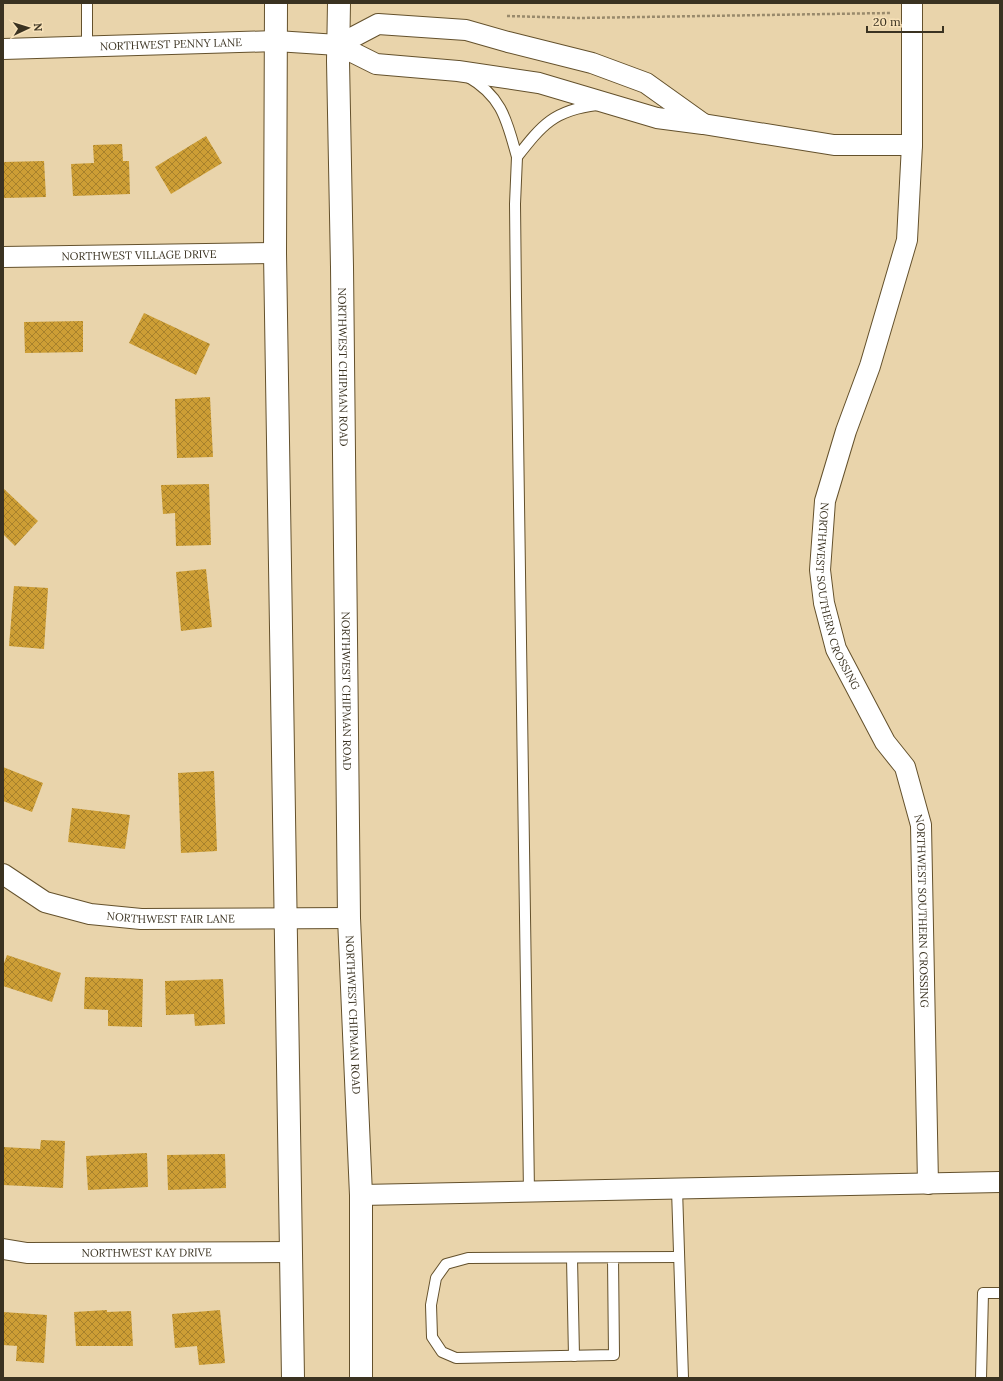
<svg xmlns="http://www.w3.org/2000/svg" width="1003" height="1381" viewBox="0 0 1003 1381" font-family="Lora,serif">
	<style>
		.building { fill: url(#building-cross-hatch) }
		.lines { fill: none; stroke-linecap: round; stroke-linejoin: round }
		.lane-casing { stroke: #64512c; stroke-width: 12 }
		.street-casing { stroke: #64512c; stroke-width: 22 }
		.secondary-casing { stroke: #64512c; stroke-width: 24 }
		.path { stroke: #998a6c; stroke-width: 2.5; stroke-dasharray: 3 2; stroke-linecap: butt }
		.lane { stroke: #fff; stroke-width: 10 }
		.street { stroke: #fff; stroke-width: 20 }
		.secondary { stroke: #fff; stroke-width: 22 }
		.labels { text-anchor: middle; stroke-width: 3.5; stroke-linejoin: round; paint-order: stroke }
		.street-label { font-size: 11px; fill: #3a3221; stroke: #f7e1b8 }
	</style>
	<defs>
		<pattern id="building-cross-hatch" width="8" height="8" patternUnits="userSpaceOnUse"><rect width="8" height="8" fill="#cd9e35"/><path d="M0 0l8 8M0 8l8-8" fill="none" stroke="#a7812c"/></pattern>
	</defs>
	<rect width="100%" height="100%" fill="#e9d4ab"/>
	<g class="building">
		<polygon points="206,136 222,163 171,194 155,167"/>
		<polygon points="122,144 123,161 129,161 130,194 73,196 71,164 94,163 93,145"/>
		<polygon points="44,161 46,197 3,198 3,162"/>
		<polygon points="144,313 210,344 196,375 129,343"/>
		<polygon points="83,321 83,352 25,353 24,322"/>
		<polygon points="210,397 213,457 177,458 175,399"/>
		<polygon points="209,484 211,545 176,546 175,513 163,514 161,485"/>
		<polygon points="3,488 38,521 15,546 3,534"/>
		<polygon points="206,569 212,627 181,631 176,572"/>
		<polygon points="14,586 48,588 44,649 9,646"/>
		<polygon points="3,767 43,783 32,812 3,801"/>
		<polygon points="214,771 217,851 181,853 178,773"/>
		<polygon points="72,808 130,815 125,849 68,842"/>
		<polygon points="7,955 61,973 52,1002 3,986 3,966"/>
		<polygon points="85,977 143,979 142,1027 108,1026 108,1010 84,1009"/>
		<polygon points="223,979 225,1024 195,1026 194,1014 166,1015 165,981"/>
		<polygon points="41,1140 65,1141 63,1188 3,1185 3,1147 40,1149"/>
		<polygon points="147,1153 148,1187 88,1190 86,1156"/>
		<polygon points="225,1154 226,1188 168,1190 167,1155"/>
		<polygon points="107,1310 107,1312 131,1311 133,1346 76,1346 74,1312"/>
		<polygon points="220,1310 225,1363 199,1365 197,1346 175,1348 172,1314"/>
		<polygon points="3,1312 47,1315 44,1363 16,1361 17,1346 3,1345"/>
	</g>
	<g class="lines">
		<g class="lane-casing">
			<g id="lane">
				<polyline points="87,47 87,3"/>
				<path d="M468 77C503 97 507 122 517 157 542 125 554 110 597 105"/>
				<polyline points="517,157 515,204 516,297 529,1192"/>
				<polyline points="677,1189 683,1378"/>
				<polyline points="572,1258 574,1356"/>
				<polyline points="613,1258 614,1355 456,1358 442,1352 432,1337 431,1305 436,1278 446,1264 468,1258 679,1257"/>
				<polyline points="981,1378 983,1293 1000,1293"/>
			</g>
		</g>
		<g class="street-casing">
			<g id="street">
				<path id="s1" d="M912 3V145L907 240 870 366 846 431 825 501 820 570 824 603 836 649 885 742 905 767 921 825 928 1184"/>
				<polyline points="338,45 378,24 466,30 508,42 592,63 646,83 702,123"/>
				<path id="s2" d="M3 49 276 41 338 45 376 64 458 71 539 83 657 118 703 124 834 145H912"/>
				<path id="s3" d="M3 257 275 253"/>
				<path id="s4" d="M3 874 45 902 90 914 141 919 349 918"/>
				<polyline points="361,1195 1000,1182"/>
				<path id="s5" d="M3 1249 27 1253 291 1252"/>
			</g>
		</g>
		<g class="secondary-casing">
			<g id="secondary">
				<polyline points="276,3 275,253 293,1378"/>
				<path id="s6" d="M339 3 338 61 342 267 349 918 361 1195V1378"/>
			</g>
		</g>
		<polyline class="path" points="507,16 579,18 890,13"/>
		<use href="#lane" class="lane"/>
		<use href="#street" class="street"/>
		<use href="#secondary" class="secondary"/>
	</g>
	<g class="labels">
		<g class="street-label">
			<text dy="4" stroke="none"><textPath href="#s2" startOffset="168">NORTHWEST PENNY LANE</textPath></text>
			<text dy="4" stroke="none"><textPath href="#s3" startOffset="136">NORTHWEST VILLAGE DRIVE</textPath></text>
			<text dy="4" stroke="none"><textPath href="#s6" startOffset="364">NORTHWEST CHIPMAN ROAD</textPath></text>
			<text dy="4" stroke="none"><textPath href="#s1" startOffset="609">NORTHWEST SOUTHERN CROSSING</textPath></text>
			<text dy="4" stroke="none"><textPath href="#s6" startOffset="688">NORTHWEST CHIPMAN ROAD</textPath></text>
			<text dy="4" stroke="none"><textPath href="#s1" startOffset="944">NORTHWEST SOUTHERN CROSSING</textPath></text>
			<text dy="4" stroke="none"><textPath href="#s4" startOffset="178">NORTHWEST FAIR LANE</textPath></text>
			<text dy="4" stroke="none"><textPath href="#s6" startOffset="1012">NORTHWEST CHIPMAN ROAD</textPath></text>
			<text dy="4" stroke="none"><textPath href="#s5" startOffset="144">NORTHWEST KAY DRIVE</textPath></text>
		</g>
	</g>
	<rect width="1003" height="1381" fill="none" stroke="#3a3221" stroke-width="8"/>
	<g transform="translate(28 28) rotate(86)" stroke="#f7e1b8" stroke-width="3" paint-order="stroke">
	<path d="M0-3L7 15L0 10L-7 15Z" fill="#3a3221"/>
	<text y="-6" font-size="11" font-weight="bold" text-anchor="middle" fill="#3a3221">N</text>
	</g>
	<path d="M867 26v6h76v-6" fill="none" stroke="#3a3221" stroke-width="2"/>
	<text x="873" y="26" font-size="12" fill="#3a3221" stroke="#f7e1b8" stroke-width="3" paint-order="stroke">20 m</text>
</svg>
